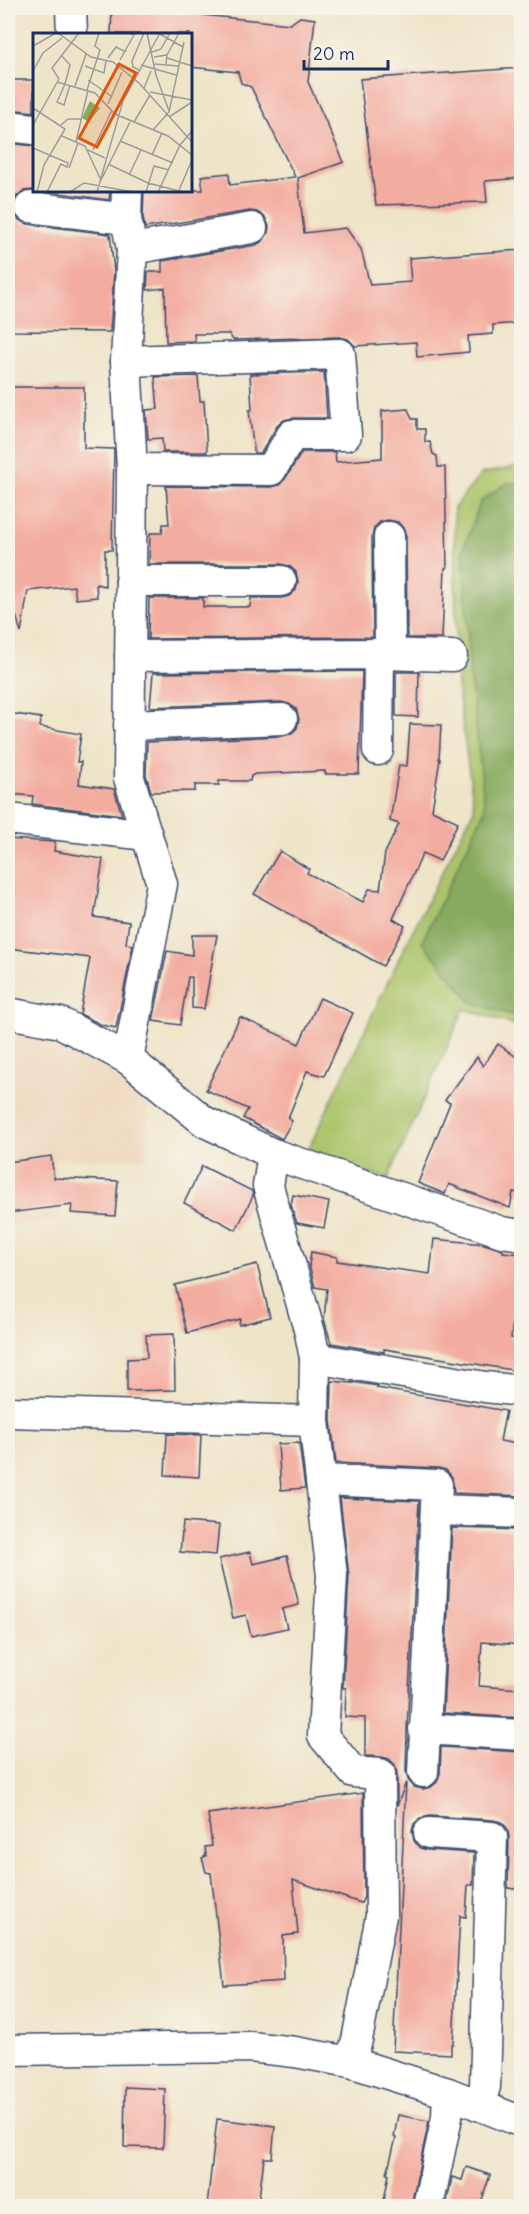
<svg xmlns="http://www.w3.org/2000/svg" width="529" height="2214" viewBox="0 0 529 2214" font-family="Delius,sans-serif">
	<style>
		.built { fill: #eed6bb }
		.green { fill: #abc46a; stroke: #637a64; stroke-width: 1.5 }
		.forest { fill: #88aa5e; stroke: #526c5e; stroke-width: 1.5 }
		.building { fill: #f3ada0 }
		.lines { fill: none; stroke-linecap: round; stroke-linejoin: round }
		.minor-casing { stroke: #3b4a6e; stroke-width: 33 }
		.minor { stroke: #fff; stroke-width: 30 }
		.inset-road { fill: none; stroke: #9a9c9d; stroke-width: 1.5 }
		.view { fill: #de5710; fill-opacity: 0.15; stroke: #de5710; stroke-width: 3 }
		.inset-edge { fill: none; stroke: #1b2f5e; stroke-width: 3 }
	</style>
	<rect width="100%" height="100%" fill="#f7f3e8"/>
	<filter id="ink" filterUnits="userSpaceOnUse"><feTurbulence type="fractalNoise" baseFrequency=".0167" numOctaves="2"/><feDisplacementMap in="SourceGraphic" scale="12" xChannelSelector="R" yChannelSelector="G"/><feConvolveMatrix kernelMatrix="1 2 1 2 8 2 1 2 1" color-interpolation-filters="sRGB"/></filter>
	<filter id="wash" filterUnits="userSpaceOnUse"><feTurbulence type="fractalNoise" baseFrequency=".008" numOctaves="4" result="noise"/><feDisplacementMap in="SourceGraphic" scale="24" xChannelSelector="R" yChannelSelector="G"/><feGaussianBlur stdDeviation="1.35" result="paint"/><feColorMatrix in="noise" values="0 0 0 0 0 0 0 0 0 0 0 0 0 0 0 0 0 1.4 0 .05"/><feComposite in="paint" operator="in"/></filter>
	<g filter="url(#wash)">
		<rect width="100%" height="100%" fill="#eee4c7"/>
		<polygon class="built" points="8,1026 50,1036 98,1061 149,1105 146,1158 55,1159 62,1220 8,1226"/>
		<polygon class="green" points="521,466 521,1027 464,1009 388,1179 305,1156 404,948 474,809 457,684 454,508 481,474"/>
		<polygon class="forest" points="507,483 522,483 521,1018 473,1003 422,942 485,809 470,676 463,550 481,501"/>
		<g id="blocks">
			<g class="building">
				<polygon points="112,8 144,8 144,9 290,24 300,17 315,19 308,82 344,162 298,178 304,233 346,228 361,249 370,285 411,282 409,258 522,250 522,323 493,325 493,334 468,336 469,352 417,357 416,342 355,346 348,339 339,337 233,340 229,334 194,334 195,341 166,342 165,288 147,290 148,272 162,272 162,261 256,245 263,241 268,233 269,226 265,217 257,212 250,211 145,228 143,218 144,190 203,190 201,176 229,173 230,185 295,177 251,87 241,83 238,72 190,67 190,34 111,34"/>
				<polygon points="522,68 522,178 485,181 487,202 376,205 360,79"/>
				<polygon points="8,80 34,80 34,112 8,109"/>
				<polygon points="8,143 34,146 34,190 23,191 16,197 13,204 14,213 19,220 28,224 110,234 114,272 110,332 8,331 8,229 13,186 8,185"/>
				<polygon points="37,190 110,190 109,200"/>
				<polygon points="324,372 327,418 292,418 284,420 277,426 261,453 254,453 249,410 252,410 250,374"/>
				<polygon points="198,376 200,401 204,401 207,452 163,452 162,438 148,439 146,410 158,409 155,377"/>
				<polygon points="8,387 84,387 84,448 114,449 112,550 105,550 105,586 96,584 97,597 76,599 74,586 28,591 21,633 10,593 8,593"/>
				<polygon points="408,409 412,419 417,419 417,429 425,429 425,442 430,442 433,454 437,456 438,467 445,467 447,568 445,568 442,638 407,638 406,536 404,529 398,522 388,520 380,522 374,528 372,537 373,637 148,639 149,598 203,598 203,607 250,607 251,598 281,598 289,596 296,590 298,582 296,572 289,566 281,564 149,564 150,533 162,533 163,524 169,524 166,486 271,487 279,485 285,479 302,452 335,452 336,462 382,458 382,411"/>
				<polygon points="362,671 359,774 325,774 325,771 255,774 251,776 250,781 219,781 219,785 195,785 195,791 151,792 146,775 147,742 283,736 292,733 297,728 299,719 296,709 289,704 281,702 150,707 153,673"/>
				<polygon points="396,672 419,672 418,717 396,716"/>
				<polygon points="8,713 41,718 40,727 81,734 77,762 81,762 79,784 114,789 122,815 32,804 33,796 8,794"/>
				<polygon points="410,724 441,725 439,759 440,759 432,810 458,822 440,861 423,853 393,919 405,926 383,966 254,894 280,851 309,869 307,873 363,902 369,889 380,890 385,853 399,824 390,821 399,765 407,766"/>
				<polygon points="8,839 55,842 54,851 103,859 94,917 129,922 126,944 133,945 116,1028 102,1025 80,1014 90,958 8,948"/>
				<polygon points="192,935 217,935 204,1009 192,1008 192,977 188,977 180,1025 153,1021 167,951 192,955"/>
				<polygon points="320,998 353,1013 324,1076 307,1071 288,1118 292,1121 282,1139 243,1118 248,1109 206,1090 240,1017 299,1044"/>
				<polygon points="498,1044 522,1061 522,1194 513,1192 510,1208 449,1184 445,1194 418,1183 450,1103 445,1100 477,1057 483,1066"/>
				<polygon points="51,1156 54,1178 118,1181 115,1216 71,1213 72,1205 8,1213 8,1162"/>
				<polygon points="202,1166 252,1191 253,1196 236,1230 184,1203"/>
				<polygon points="293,1195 329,1202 324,1228 297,1223 291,1205"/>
				<polygon points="434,1239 484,1244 503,1250 503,1252 521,1254 511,1338 522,1340 518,1371 384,1349 384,1352 331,1343 324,1319 327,1289 315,1287 309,1265 311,1252 337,1257 337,1261 430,1274"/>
				<polygon points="257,1264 270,1317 239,1325 240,1319 187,1333 175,1285"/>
				<polygon points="174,1334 175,1390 127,1391 127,1359 147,1358 146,1335"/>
				<polygon points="332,1381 353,1383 352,1382 378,1386 377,1388 506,1411 500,1441 522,1445 522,1496 454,1493 452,1477 446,1470 438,1468 336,1463 331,1420"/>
				<polygon points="167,1434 201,1435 199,1477 165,1475"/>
				<polygon points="299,1443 305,1488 281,1490 278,1444"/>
				<polygon points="340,1498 419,1501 407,1729 406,1771 408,1780 414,1787 423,1789 431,1787 437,1782 440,1773 441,1747 522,1752 522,1890 508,1888 509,1837 507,1828 501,1822 493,1820 430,1816 421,1818 414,1824 412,1831 414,1841 420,1848 428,1850 474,1853 473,1885 468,1885 466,1917 460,1916 453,2044 451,2044 451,2054 393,2051 406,1782 397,1806 397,1774 395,1765 389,1759 382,1757 365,1756 365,1718 345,1717 346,1688 343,1688 349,1576"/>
				<polygon points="183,1522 219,1525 216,1555 180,1552"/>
				<polygon points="452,1528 522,1530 522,1645 482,1642 479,1686 522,1689 522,1718 443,1713"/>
				<polygon points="250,1552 253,1564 287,1556 299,1605 282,1609 287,1628 251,1636 246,1615 233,1618 219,1559"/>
				<polygon points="363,1793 364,1897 361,1903 293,1880 298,1934 283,1936 284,1981 224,1985 211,1873 206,1872 202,1858 206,1856 205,1847 212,1846 208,1814"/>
				<polygon points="125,2087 165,2089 163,2148 124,2147"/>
				<polygon points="398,2115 429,2121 411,2206 383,2206 389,2174 387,2173 396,2138 394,2137"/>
				<polygon points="217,2119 275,2126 272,2158 264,2158 258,2206 207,2206"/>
				<polygon points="466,2167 490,2175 480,2206 446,2206 452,2177 462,2180"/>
			</g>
		</g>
	</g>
	<g filter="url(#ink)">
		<use href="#blocks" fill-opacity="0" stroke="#3b4a6e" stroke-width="1.5"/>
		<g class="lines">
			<g class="minor-casing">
				<g id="minor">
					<polyline points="71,8 72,34"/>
					<polyline points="8,126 34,129"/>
					<polyline points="127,190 126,219 132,249 126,361 132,469 129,778 162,884 128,1059"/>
					<polyline points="30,207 126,219"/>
					<polyline points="132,249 252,228"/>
					<polyline points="126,361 340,354 346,435 292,435 271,470 132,469"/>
					<polyline points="389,537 390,654"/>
					<polyline points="131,581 281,581"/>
					<polyline points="130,656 379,654 452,656"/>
					<polyline points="129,725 282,719"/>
					<polyline points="378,750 379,654"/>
					<polyline points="8,819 147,835"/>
					<polyline points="8,1013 61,1023 128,1059 205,1122 273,1154 502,1232 522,1235"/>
					<polyline points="273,1154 268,1186 310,1333 315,1358 314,1421 332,1575 323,1736 353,1772 380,1774 381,1916 357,2040 350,2062"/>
					<polyline points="315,1358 485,1387 522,1391"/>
					<polyline points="8,1412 314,1421"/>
					<polyline points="321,1480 437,1485 423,1772"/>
					<polyline points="436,1510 522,1513"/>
					<polyline points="424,1729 522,1735"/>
					<polyline points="429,1833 492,1837 485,2087 478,2105"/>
					<polyline points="8,2050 250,2047 295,2052 350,2062 448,2093 522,2122"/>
					<polyline points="428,2206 447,2117 448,2093"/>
				</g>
			</g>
			<use href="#minor" class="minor"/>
		</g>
	</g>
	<g transform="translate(33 33)">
		<rect width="159" height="159" fill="#eee4c7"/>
		<path d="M57 68 67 75 56 89 49 85Z" fill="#88aa5e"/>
		<path class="inset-road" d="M25 0 58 24 80 29 106 50 159 109M114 0 123 42 136 78M127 1 150 14M0 13 23 0M119 19 128 16 137 0M28 22 37 32 32 51M134 22 146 0M121 24 134 22 133 31M75 25 83 14 93 19M134 25 159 33M87 27 101 2 96 0M122 31 145 33M108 32 143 42M52 33 71 40 73 28M106 37 100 34 99 28 111 0M0 38 10 20 29 5M55 47 78 63M24 49 62 60 82 81 135 103 159 122M32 51 24 69 31 72 37 52M42 53 53 21M111 55 118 38M54 57 67 17 62 13 66 0M117 59 159 67M75 71 89 39M0 75 32 96 11 132 4 159M136 84 159 69M101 89 117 62M0 92 26 46 19 35 46 0M28 92 35 86H48M120 97 136 79 151 9M29 103 52 113 68 147 97 89M87 108 140 130M43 109 55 57M0 115 35 130 34 134 28 131 14 159M55 117 72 125M60 117 79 77M119 122 129 100M75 131 115 150 150 159M36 135 45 110M96 142 108 117M146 157 159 127M37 159 51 150 100 159M64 159 90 68 127 0M113 159 121 133 136 137M125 159 147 112 159 98"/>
		<path class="view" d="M86 31 103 40 64 114 46 105Z"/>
		<rect width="159" height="159" class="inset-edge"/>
	</g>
	<rect width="529" height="2214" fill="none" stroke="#f7f3e8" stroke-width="30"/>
	<path d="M304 60v9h84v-9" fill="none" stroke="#1b2f5e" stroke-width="3"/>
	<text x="313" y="60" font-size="18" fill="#1b2f5e" stroke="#f7f3e8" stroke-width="4.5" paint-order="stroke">20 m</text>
</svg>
